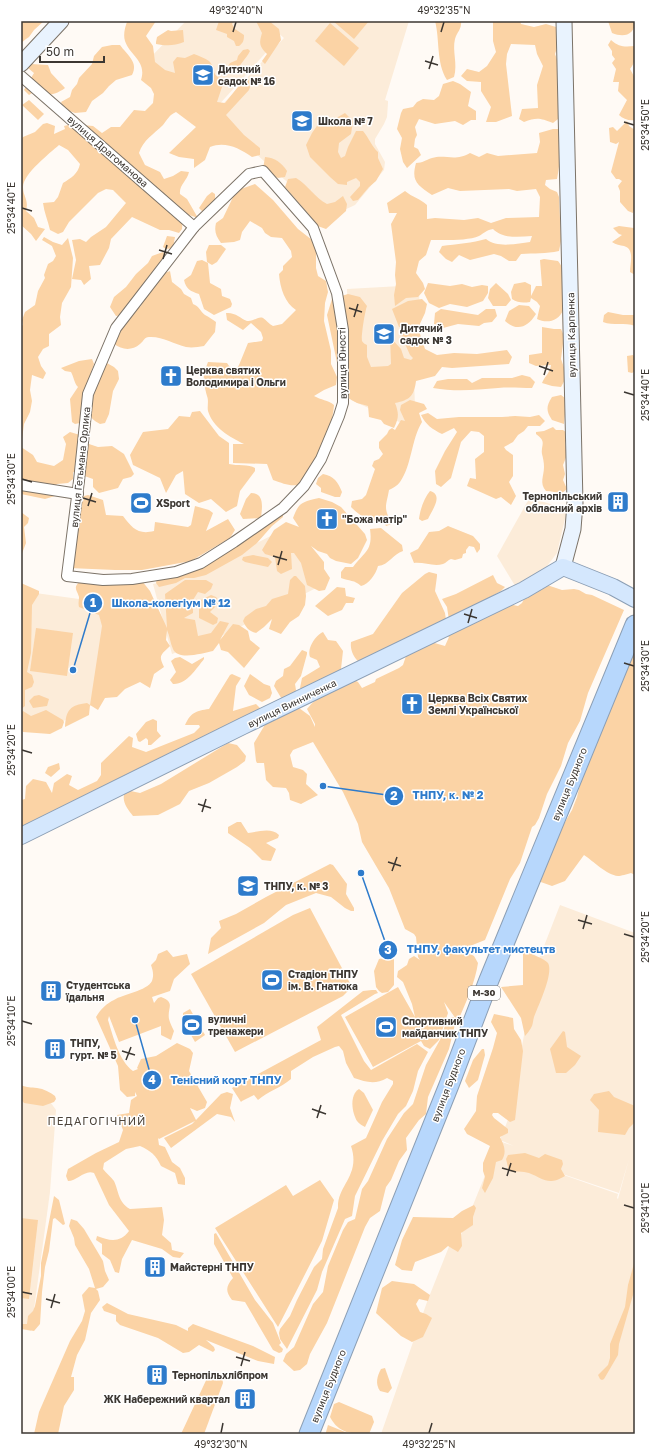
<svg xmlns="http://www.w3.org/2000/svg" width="656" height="1455" viewBox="0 0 656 1455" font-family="'Golos Text',sans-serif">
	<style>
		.built { fill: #fcecd9; fill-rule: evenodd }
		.green { fill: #fbd3a5 }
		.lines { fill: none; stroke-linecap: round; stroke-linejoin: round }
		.street-casing { stroke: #7c7368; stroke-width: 12 }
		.secondary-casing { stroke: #7c7368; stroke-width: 17 }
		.primary-casing { stroke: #8c9fb5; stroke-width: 18 }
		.highway-casing { stroke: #8c9fb5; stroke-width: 21 }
		.street { stroke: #fff; stroke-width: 10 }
		.secondary { stroke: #e9f3fe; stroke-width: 15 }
		.primary { stroke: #d4e7fd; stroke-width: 16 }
		.highway { stroke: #b7d7fc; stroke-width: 19 }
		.ticks { fill: none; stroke: #3c3732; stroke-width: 1.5 }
		.labels { text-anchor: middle; stroke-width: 3; stroke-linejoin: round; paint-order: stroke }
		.shield { fill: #fff; stroke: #767370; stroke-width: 1 }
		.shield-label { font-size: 9px; font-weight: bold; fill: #3c3732 }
		.poi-label { font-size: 10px; font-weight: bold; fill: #3c3732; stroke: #fff; text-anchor: start }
		.street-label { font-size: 10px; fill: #3c3732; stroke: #fff }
		.neighbourhood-label { font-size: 11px; letter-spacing: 1px; fill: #4d443a; stroke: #fff }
		.leader { fill: none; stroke: #2e7bcb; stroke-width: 1.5 }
		.callout-dot { fill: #2e7bcb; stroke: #fff; stroke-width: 1.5 }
		.mark-label { font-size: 12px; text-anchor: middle; font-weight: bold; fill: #fff }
		.callout-label { font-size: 11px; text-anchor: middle; font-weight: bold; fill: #2e7bcb; stroke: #fff; stroke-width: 3; stroke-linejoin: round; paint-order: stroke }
		.neatline { fill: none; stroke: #3c3732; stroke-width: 1.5 }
		.ticks-label { font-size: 10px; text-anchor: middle; fill: #3c3732 }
	</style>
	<rect width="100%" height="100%" fill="#fffaf5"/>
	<g class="built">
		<polygon points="186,21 262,21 280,37 207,118 146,62"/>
		<polygon points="265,21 409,21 385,100 388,101 388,103 387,117 384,124 375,139 375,144 385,162 384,170 355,205 327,218 213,115 284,38"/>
		<polygon points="419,285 421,378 414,379 415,407 408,426 351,400 347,289"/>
		<polygon points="530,497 567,510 557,553 541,574 517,589 497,556"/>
		<polygon points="290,526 320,586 226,634 172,654 153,584 199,573"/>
		<polygon points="21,591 79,599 135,604 120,689 60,723 46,720 21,729"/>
		<path d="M560 905 635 933V1434H381L427 1302 450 1244 456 1247 499 1141 514 1146 500 1140 509 1117 537 964ZM518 1159 619 1193 629 1159 618 1199 617 1198 618 1194Z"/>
		<polygon points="21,1097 48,1099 56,1110 50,1192 31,1331 21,1329"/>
	</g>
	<g class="green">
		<polygon points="21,21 44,21 34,30 29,37 26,39 21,43"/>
		<path d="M128 21H156L146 36 153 46 155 62 165 70 175 73 173 62 177 57 185 58 194 54C199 56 205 58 209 61 217 70 209 73 224 81L217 102 225 103 242 82 248 78 253 79 249 90 226 115 244 135 260 148V155L252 157C239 148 225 141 210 147L205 160 194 168V159L179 157 169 153 196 127 176 112C169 115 168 119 163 125 154 134 143 140 139 153L145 165 160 172 164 179 173 176 181 171 189 172C187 181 179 185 180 194L187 199 198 218 183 213 182 229 179 233 169 230H160L132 217 111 239 109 248 100 265 89 266 91 279 84 285 81 280 72 279 76 260 72 240 80 239 86 242 91 237 106 227 126 203 113 190 106 189 98 193 69 222 63 232 58 234 50 230C48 221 44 212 43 203L54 202 58 197 63 183C71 178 78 174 80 164L68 150 59 145C50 153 23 174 23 187 23 197 29 199 26 211L34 218 38 227 45 229 36 241 31 234 21 225V140L23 137 35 132 43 124 47 123 55 126 54 134 65 129 64 126 72 124 93 126 102 133 111 127H120L134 110 145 111 153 103 154 94 151 88 141 80C147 61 130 56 125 41 123 35 125 27 127 22Z"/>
		<path d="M219 21H241L233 22 232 24 235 29 244 35C244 41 243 43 239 46H236L234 41 227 37V34L216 30Z"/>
		<path d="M256 21H269L279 29 281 40 265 64 262 61 267 54C259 46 259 43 262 33Z"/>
		<polygon points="333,21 369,21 354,39"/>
		<path d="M435 21H461C462 29 457 32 455 39 452 51 458 64 454 77L447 80C436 63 440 40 435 21Z"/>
		<path d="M493 21H520L521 24 534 27 546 24 556 27 557 48 555 54 559 65 561 93 558 119 553 123C540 118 537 117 524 122L519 119 522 109 538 108 537 85 543 66 537 54 535 45 511 44 507 54 506 64 512 116 496 122H486L491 107 481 91V82L467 81 461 76 467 69 479 72 487 66 496 52 493 41Z"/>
		<path d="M608 21H635C635 35 624 38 612 33Z"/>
		<polygon points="330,23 359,48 344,66 315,41"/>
		<path d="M168 30 171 31 183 30 184 42C174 46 166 46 156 44V42L157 37Z"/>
		<path d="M611 40C619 47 624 47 635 46 635 55 636 62 630 69L635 78V120C629 121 623 119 619 115L627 100 618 91 619 82H613L616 69 612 63 615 59 612 55V51L608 45Z"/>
		<path d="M112 45H120C127 55 139 62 132 75L116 80 109 86 103 93 92 101 86 112 75 113 64 109 61 102 70 97 72 90 77 84 79 78 92 64 94 56 102 47Z"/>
		<path d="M248 49 250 51C246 59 239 65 235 73L229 75 226 70 230 63 237 60 238 56 243 50Z"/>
		<path d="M31 64 48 65 51 73 65 88C56 95 42 98 32 93L29 95 24 90 34 73 28 68Z"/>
		<polygon points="453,81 460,84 471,92 468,106 476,111 476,120 471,120 463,125 455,121 435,124 419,119 415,127 417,135 415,139 414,147 418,149 421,155 407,168 403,162 400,149 402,138 397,129 401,113 403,109 413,107 417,102 423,99 434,100 439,96 443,84"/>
		<polygon points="29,100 44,114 38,120 22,105"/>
		<path d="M345 113 353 121 351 134 339 143 338 152 341 158 345 156 348 147 356 131H363C369 138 372 147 378 152V158L383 169 376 181 369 187 358 200 353 201 350 197 360 186V182L356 178 347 182V185L338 184 330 177 310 157 306 145 312 133 319 123 331 124 338 117Z"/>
		<polygon points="627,121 629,126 635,130 635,207 633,213 628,211 620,202 620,191 618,186 622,181 619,179 616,179 611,172 619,142 616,144 610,142 609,128 613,127 617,131"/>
		<path d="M553 129H558C562 146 560 163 557 179L546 180 545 185 550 189 557 192 559 197 561 241 559 251C546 254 534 253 521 254L516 261H509L501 256 494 254 470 260 459 255 452 262 446 259 439 252 442 246C456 244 473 243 486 239 497 248 516 244 530 242L532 236C518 237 503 239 493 229 487 230 484 233 479 236 468 241 443 240 431 240L426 255 419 261 416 273 423 283 425 289 418 297 406 298 395 306 394 295 396 284 395 275 396 262 391 224 397 213H389L387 203 405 191C412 197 421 199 427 205V219L435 218 464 220 478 218 491 223 506 218 539 217 540 197 536 189 517 191 509 189 460 191 448 188 432 195C417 185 411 181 416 163 423 163 425 160 432 158 445 154 455 162 470 153L479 157 487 153 498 156 537 153 540 142 539 133Z"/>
		<path d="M265 157C275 158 281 162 287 171L285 177 278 178 263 169Z"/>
		<path d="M296 178C308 185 314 197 327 204L335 202 343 196 347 204 346 211 326 229 312 224 311 217 285 187 288 179Z"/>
		<path d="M255 184 273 200 298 229 316 243V268L318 276 326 281 328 292 325 303 324 321 331 351V364L337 377 336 385 324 390 314 396C321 400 328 400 334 405 332 433 316 458 305 483 292 488 285 484 273 480L267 464 233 463V444H244C230 437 213 428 208 411 207 407 209 401 207 396 203 380 202 378 208 362L227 363 234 373 239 365 248 343 262 341 263 338 261 332 251 323 243 330 227 320 226 313C235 312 240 318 247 321 253 322 258 316 263 318 266 320 269 324 273 326L282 324 296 310C285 303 280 288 279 274L283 270V266L292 257 291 251 282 238 271 237 265 233 262 228 250 221 242 232 240 240 234 242 221 243C216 236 214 232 216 223L223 218 235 193 241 189Z"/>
		<path d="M212 192 215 194C215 204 218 212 209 218L199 208 207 196Z"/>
		<path d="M619 226 634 228 635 275 630 272C630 263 635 249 624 246 620 245 616 245 612 242L622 235 619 234 613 228Z"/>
		<polygon points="167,236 175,237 173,248 166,249 163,247"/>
		<polygon points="44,237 53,242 62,245 68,238 73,258 71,287 62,303 60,317 61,325 49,334 49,346 43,349 38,357 41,366 46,373 43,379 32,375 30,390 32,401 30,412 24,424 21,447 33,455 37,462 54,466 63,460 66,444 63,437 70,432 80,435 89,444 98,447 112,446 124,454 134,474 131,477 123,479 118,488 99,493 93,487 93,479 73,472 73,479 68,483 57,484 52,490 55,496 45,499 21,494 21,326 23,325 22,320 25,312 35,305 38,291 45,278 44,275 48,264 53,261 56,256 52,246 42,240"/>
		<polygon points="209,245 221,245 226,249 217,262 212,265 207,262 206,252"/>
		<polygon points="163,252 166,257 123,315 116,316 110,307 114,297 126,287 136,274 148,263 152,256"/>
		<path d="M544 259 558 261C560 264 562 266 562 269 563 275 565 306 563 310 559 321 547 324 537 319L540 306 537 302 531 298 530 302C523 303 518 303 512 299L511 292 514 284 525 282 531 285V296L536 286H542L540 260Z"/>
		<path d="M202 260 208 263 210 283 221 289 222 296 230 299 232 304 231 307 214 315 204 309 199 294C190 291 186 289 184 280L191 275 197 261Z"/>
		<path d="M170 271 172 282 181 289 184 294 191 298 193 304C199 306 200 311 205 315 209 317 212 319 216 322L215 332 204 346C198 347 192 348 186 347 174 344 162 336 149 337 144 337 144 341 140 344 132 351 122 350 114 344L116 328 131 312 141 306 144 297 162 274Z"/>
		<polygon points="428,283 450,286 462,284 472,287 482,285 488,286 488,293 483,301 467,307 450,304 439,308 429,303 424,293"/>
		<polygon points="496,283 508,294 511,300 506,306 493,306 488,298 490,289"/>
		<path d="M348 294 360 297 367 306C365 311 361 336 362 341 363 343 365 344 367 345V357L371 367 388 366 391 364 390 337 401 349 404 358 411 360 413 358 410 355 402 337 405 329 399 327 392 309 408 301 422 299 427 304 425 313 418 328 425 349 437 355 454 353 477 354 507 350 512 357 509 364 452 368 442 367 435 376 416 381C414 396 410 400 395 403 399 413 399 418 394 428L384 424 381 420 369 417 368 406 357 403 348 398 349 383 340 377 327 315 332 299Z"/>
		<path d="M519 305 529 306 536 314C528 327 517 332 505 321L509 311Z"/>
		<polygon points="441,309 478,315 486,309 495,309 497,316 492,322 484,323 479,326 458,324 443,328 434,324 435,313"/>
		<path d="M608 312 623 315H635V326C625 322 613 326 603 322L604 315Z"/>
		<path d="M542 327 554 329H561L564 336 561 359 567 376 561 387 552 386 542 383C545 376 550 373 551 365L536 366 529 363V355L542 353Z"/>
		<polygon points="633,355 635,357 635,371 632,373 628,372 627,356"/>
		<path d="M92 359 94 364 83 395 80 423 75 424 72 422 70 399 78 387C74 383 74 377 71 372L65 371 61 368 79 361Z"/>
		<path d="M105 362 114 367 118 371 119 379 113 391 109 414 105 423 100 424C97 422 92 420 91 416 87 405 100 373 105 362Z"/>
		<path d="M522 375 530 377 535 382 532 388C521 388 509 387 498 388 476 390 455 392 433 388L437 381 448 379H467L472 383 482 378H512Z"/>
		<path d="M561 395 565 398 566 405 564 424 552 420C546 411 546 406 552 397Z"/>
		<path d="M410 400 424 404 427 409 419 413 422 422C411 440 412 465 400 482 397 486 393 488 389 490 386 507 383 507 392 524L386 526 384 522 378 523C374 520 373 521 368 519 362 517 356 512 351 507L352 501 362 499 366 495 375 469 372 466 374 461 379 459 383 454 379 448V442L387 434 389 430 392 428 395 430 401 420 405 421 400 410 401 405Z"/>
		<path d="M200 411 219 436 229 443V464C237 466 249 464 255 468V471L240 491 237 506 226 512 211 499 199 503 185 494 183 471 176 475 166 493 160 478 133 465 130 455 143 432 168 429 179 416 190 417 192 412Z"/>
		<path d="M428 413 437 419 459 417H502L515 416 530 417 539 415 545 421 540 426H528L524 431 518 435 513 442 504 447 506 450 513 455V476L509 482 516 496 511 505 501 497 496 499 467 486 470 478 476 479 475 459 484 452V436L479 432 471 431 461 442 451 478 441 487 436 484 435 471 445 451 457 432 454 428 442 434C432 429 426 425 421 415Z"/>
		<path d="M553 427 556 430H563L567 433V438L565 443 567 455 563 465 565 474 563 480 567 489 562 493C556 493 552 491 546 491 539 483 544 476 544 467 544 462 543 458 542 454 541 444 547 442 536 434V432L544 431Z"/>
		<path d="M323 474C334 476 338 482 342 492L340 497H335L321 492V488L316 484 318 478Z"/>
		<path d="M430 491C444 495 432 510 428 519L422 521 419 519C420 510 424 498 430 491Z"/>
		<path d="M251 493C265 493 262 508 261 518L243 519 240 514 246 499Z"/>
		<path d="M88 495 103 500 106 515 123 516C132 528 138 535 154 531L155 522 188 527 191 525 195 506 209 510 213 513 206 531 228 519 235 530 230 538 191 561 142 570H115L69 568 80 501 84 496Z"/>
		<path d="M319 498 332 502 341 507 365 534 367 540 358 558 351 564 336 561 330 558 327 554 318 551 311 546 324 562V569L330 578 325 590 319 591 307 585 301 563 294 553H291L292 569 281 574 277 571 275 557 265 554 262 550 274 530 286 522 299 527 293 518C299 502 302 502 319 498Z"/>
		<polygon points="21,512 29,518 28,523 24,527 26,543 21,556"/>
		<polygon points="283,513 283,517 272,526 257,543 242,555 206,575 194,578 185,578 176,583 159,587 156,583 157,578 184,571"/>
		<path d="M448 526 473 536 480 544V549L477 553 474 547 469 546 466 550V553L463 554 462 558 455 560 451 559C448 560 446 563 443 564 434 567 424 562 414 563L410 553 418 549 429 532 439 531Z"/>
		<path d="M381 528 402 545 403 551C393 554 389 565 378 566 376 574 369 584 361 586 355 580 349 581 341 578V572L345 567H353C365 551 373 551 370 529Z"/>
		<polygon points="253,555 268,558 272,562 268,567 245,562 242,560 243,557"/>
		<path d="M429 572 437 574V576L435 591 445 613 446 620 359 662C353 657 350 649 351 642L373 634 402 593 425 574Z"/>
		<polygon points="493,575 497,583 505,587 501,591 449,620 447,607 442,599 456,594"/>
		<path d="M294 576H296L305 586 306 596 305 605 299 616 290 622 281 634 269 629 272 619 264 627 256 633C249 631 246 628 243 621L245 617 256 609 266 606 272 599 288 594 290 580Z"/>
		<path d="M185 580H206L213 584 211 589 205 594 198 592 193 600V613L184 618 195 620 198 636 211 633 220 621 229 623 220 640 233 624 239 625 248 631 250 640 260 648 244 668 228 652 221 650 219 643 213 651C203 653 178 661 173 649 170 643 170 636 167 630L166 640 170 646C161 655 158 655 164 667L154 674 150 688 140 682 125 689 117 697 105 698 98 710 90 705 89 715 65 727C66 710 70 705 87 703L90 705 102 626 99 615 79 607C78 603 79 601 79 597 77 590 73 588 79 582L142 581 150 591 167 628 165 594Z"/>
		<polygon points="21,583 39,591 39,594 32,605 31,653 27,672 32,675 34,682 32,687 25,690 25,706 21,709"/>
		<path d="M547 585 562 590 574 589 579 590 586 594 592 595 624 610 588 693 580 721 568 743 561 766 547 794 539 818 535 825 532 827 520 863 510 879 485 940 465 948V951L474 956 478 963C475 983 466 1002 458 1021L456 1020 449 1049 428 1097 426 1114 419 1120 406 1138 407 1150 399 1161 391 1180 386 1187 380 1211 370 1218 365 1227 327 1323 310 1354 307 1364 300 1370 294 1371 283 1361 286 1354 294 1347 313 1304 323 1292 328 1266 343 1230 348 1222 355 1219 362 1189 368 1181 387 1139 404 1113 413 1104 426 1065 441 1038 447 1019 453 1017 456 1019 444 1002 448 1013 439 1040 430 1049 424 1046 421 1041 373 1067 345 1017 398 987 415 1017 412 1004 403 982 397 977 398 971 407 965 409 959 414 956 420 960 418 957 416 937 414 934 405 929 389 888 362 842 358 824 343 792 313 742 293 750 290 755 293 767 303 770 307 774 306 784 318 795 301 804 290 800 289 793 286 788 273 787 266 780 264 763H257L256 761 254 743 266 723 296 708H299L310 716 315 727V724L307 709C318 694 338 687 354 680L358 682 362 688 375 682 376 679 399 668 403 665 407 653 431 642 445 646 449 637 447 636 503 603 518 606 522 603 527 593Z"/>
		<polygon points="337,587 345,588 346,596 355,598 353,603 346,603 342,610 328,616 315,606"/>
		<polygon points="211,595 216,597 219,601 218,604 210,612 218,618 217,623 213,625 199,618 199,601"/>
		<polygon points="36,628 73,633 67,676 30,671"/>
		<path d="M323 632 328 640 336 641 343 651 341 669 338 674 307 690 300 688 302 678 320 667 317 660 310 657C307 648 315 636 323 632Z"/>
		<polygon points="302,650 307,652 307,654 301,676 295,684 296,690 293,699 283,701 274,686 276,681 283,676 284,669 290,666"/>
		<path d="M635 652V875L631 873C627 874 621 876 618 876 607 875 593 861 584 855L565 881 552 886 538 881 554 836 565 822 572 810 577 797 582 776 587 769 588 763 630 657Z"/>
		<path d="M180 657 192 664 204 657V659C196 669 186 685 173 684L170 680 176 672 171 661 175 658Z"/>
		<path d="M232 674 241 678 236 686 233 711 256 704 261 709 21 831V800L25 799 26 786 33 779 46 782 52 793 54 783 67 774 72 776 69 785 78 790 97 781 101 775V763L129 736 133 738 132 747 146 752 194 733 200 727 199 725H185C191 712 196 711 209 709L230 675Z"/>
		<polygon points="250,674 264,684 270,686 272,693 270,698 262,702 249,695 244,686"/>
		<polygon points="39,695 49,699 47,706 33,708 29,701 34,696"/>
		<polygon points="46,710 63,720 64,722 62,728 50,734 23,732 21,727 21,713 23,711 31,716"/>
		<polygon points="153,719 157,721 157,731 161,736 151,745 148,745 148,740 146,738 140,742 138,741 136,734 146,722"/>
		<path d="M228 743 237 745 246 756 245 761 237 767 209 783 189 791 180 804 158 815 133 816C127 808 120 800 126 790L140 793 161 784Z"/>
		<polygon points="59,763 60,769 51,777 45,773 48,767"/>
		<path d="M237 822H241L248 833C258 832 271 827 279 835L278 838 266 843 276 849 271 861 262 860 250 848 228 833V827Z"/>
		<polygon points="330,864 333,865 347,884 346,894 354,908 354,911 351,911 345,908 331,897 316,893 286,905 264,923 208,954 211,938 221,928 219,921 236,914 266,897"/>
		<polygon points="310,908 352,987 343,996 235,1052 191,974 293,915"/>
		<path d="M167 950 173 957 187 954 190 964 174 979 170 991 152 997 154 1003 158 998 161 997C176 1003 167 1007 169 1019 170 1023 172 1027 174 1031L171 1040 161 1035V1026L119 1042 109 1016 108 1020C113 1036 119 1061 133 1071L138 1069 137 1068 141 1059 156 1056 177 1043 190 1049 193 1053 189 1071 207 1102 205 1108 197 1111 190 1108 196 1120 221 1094 227 1092 233 1094 230 1108 235 1122 231 1117 217 1114 171 1148 164 1138 192 1124 195 1121 159 1139 158 1138 159 1145 165 1147 172 1162 180 1168 185 1178V1185L178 1184 175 1173 161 1166C156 1155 151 1151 140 1146L126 1149 104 1163 103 1169C106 1173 111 1177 114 1181 119 1192 118 1202 130 1209L162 1207 164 1220 162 1235 171 1243 172 1250 184 1253 180 1258 173 1257 162 1249 132 1240 122 1259 119 1273 115 1272 110 1260 102 1254V1244L96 1240 97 1236C110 1241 120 1243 129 1231L109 1205 94 1173C85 1169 77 1181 68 1181L66 1176 68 1169 96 1153 119 1142 123 1130 117 1115 129 1113 131 1100 137 1096 135 1092V1096L127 1097 120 1090 118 1066 96 1017C100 1010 107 1003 114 1000 123 994 147 991 152 981 154 975 153 971 151 965L156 960 158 954Z"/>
		<path d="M525 952C530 953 545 959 548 963 554 973 538 1006 534 1017 533 1020 533 1025 531 1028 529 1031 527 1034 525 1036L521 1018 501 987 523 985V953Z"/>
		<polygon points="394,956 394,985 388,992 382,993 379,991 376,987 374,971 379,959"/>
		<path d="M372 990H376L378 993 375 994 341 1015 364 1061 371 1070 417 1044 428 1052 418 1071 413 1091 406 1106 398 1114 382 1141 355 1196 352 1216 345 1219 322 1272 317 1290 287 1349 280 1339 279 1333 280 1329 290 1316 297 1300 314 1267 322 1259 323 1249 338 1208C337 1185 361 1176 351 1146L366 1138 382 1102 393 1084V1081L387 1078C375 1085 366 1082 354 1078L346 1063 343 1051 339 1046 335 1047 313 1057 291 1071V1079C281 1088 268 1091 258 1100L254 1095 242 1101 241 1102 232 1088 321 1040 317 1027 363 991Z"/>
		<polygon points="190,1009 205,1035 195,1042 183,1021 183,1013"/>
		<path d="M494 1014 513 1018 514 1029 521 1040 523 1051 515 1120 510 1122 498 1113H493L492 1115 494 1118 508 1129V1133L500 1137C504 1145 507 1152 502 1160L496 1162 493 1178 485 1193 482 1188 485 1177 483 1171V1163L490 1146 467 1134 464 1129 476 1111 477 1096 493 1048 497 1033 491 1022Z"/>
		<polygon points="563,1031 565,1032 567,1047 581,1056 575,1065 566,1073 556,1073 550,1049"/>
		<polygon points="482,1049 484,1049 485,1055 478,1080 469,1088 465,1081 473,1060"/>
		<path d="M21 1085C27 1088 31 1087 37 1088 44 1089 50 1092 55 1096L56 1099 54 1102 43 1106 24 1103 21 1099Z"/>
		<path d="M359 1089 364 1093 373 1110 365 1127C363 1126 359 1124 357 1121 352 1113 349 1095 359 1089Z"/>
		<polygon points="609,1091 614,1097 635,1106 635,1122 629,1128 625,1135 598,1132 599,1110 590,1100 594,1094"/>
		<path d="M525 1153 539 1158 545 1154 562 1160 563 1164 561 1169 565 1176C548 1186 544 1179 529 1173 523 1171 515 1172 509 1171L506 1159 508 1155Z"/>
		<polygon points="320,1180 334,1200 322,1241 278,1327 215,1228 286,1185 293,1196"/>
		<polygon points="54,1196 59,1200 65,1224 63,1225 55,1218 53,1219 49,1251 45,1267 42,1292 40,1324 34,1331 22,1329 21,1324 27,1324 28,1316 33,1311 35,1306 41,1276 41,1263"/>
		<polygon points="474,1205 476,1208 473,1217 473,1225 461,1233 462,1246 458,1252 448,1246 441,1252 415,1262 412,1271 402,1270 395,1265 402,1240 413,1217 453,1218 462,1211"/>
		<polygon points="21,1218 38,1220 29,1299 21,1298"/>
		<polygon points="71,1219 77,1221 84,1229 103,1261 105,1271 109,1280 103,1287 96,1289 98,1291 100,1300 91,1313 85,1340 77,1355 71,1377 74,1377 74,1390 64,1406 58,1434 34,1434 39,1412 70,1341 82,1321 85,1311 82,1295 89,1287 95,1288 89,1269 75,1245 74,1238 69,1226"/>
		<path d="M216 1233 255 1300 273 1323 281 1343 279 1345 283 1349 282 1352 279 1353 273 1350 245 1302 232 1300C225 1291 226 1286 233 1278L214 1244V1234Z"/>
		<polygon points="635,1260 635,1288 619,1344 618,1355 604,1379 602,1380 600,1379 598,1375 608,1365 610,1358 610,1344 625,1307 628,1285"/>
		<polygon points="392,1281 414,1284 430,1295 428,1301 419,1299 416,1304 420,1312 426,1314 432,1318 423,1337 412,1342 401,1336 376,1313 382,1288"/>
		<polygon points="107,1303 128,1314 176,1325 188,1331 188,1328 193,1324 253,1346 275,1357 274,1364 258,1361 206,1340 214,1347 215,1350 213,1352 199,1345 189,1352 183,1353 158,1338 120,1325 116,1321 116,1315 104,1311 102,1307"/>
		<path d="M385 1368 392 1388 388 1393 380 1391C375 1384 377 1376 381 1369Z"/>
		<polygon points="209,1374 215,1374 222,1377 223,1383 204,1434 181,1434"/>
		<path d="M339 1402 372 1416 374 1422 369 1434C352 1434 339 1434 330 1417L334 1404Z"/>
		<polygon points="328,1425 350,1434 326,1434 326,1432"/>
	</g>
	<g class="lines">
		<g class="street-casing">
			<g id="street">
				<polyline points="21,76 194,227"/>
				<polygon points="263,171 313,228 337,293 343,330 343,403 339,416 321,459 304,486 283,508 234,542 201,563 176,572 132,579 103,580 67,576 79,481 88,394 116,328 194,227 249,174"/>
				<polyline points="21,485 78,494"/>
			</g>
		</g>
		<g class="secondary-casing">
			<g id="secondary">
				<polyline points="21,64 61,21"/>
				<polyline points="563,567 573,529 575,503 564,21"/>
			</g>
		</g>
		<g class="primary-casing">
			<polyline id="primary" points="21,836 243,726 524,590 563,567 613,587 635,599"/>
		</g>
		<g class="highway-casing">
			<polyline id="highway" points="309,1434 449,1085 489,980 635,625"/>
		</g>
		<use href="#street" class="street"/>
		<use href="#secondary" class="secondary"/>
		<use href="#primary" class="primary"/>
		<use href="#highway" class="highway"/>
	</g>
	<path class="ticks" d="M233 32 236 22M441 32 444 22M425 61 438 65M429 69 433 56M624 122 634 125M22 208 32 211M159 250 172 254M163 259 167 245M349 308 362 312M354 317 358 304M539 366 553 371M544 375 548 362M624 392 634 395M22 479 32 482M83 498 96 502M88 506 92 493M273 556 287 560M278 565 282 551M464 614 477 618M468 623 472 609M624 663 634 666M22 750 32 753M198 804 211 808M202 812 206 799M388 862 401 866M392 871 397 857M578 920 592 924M583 929 587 915M624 934 634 937M22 1021 32 1024M122 1051 135 1055M126 1060 131 1047M312 1109 326 1114M317 1118 321 1105M502 1168 516 1172M507 1176 511 1163M624 1205 634 1208M22 1292 32 1294M46 1299 60 1303M51 1308 55 1294M236 1357 250 1361M241 1366 245 1352M221 1433 223 1423M429 1433 432 1423"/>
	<defs>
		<g id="school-square" transform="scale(1.15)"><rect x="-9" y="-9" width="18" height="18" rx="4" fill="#2e7bcb" stroke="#fff"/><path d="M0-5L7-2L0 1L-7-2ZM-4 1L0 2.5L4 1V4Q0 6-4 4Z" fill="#fff"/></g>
		<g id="church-square" transform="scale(1.15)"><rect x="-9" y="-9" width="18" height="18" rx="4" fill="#2e7bcb" stroke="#fff"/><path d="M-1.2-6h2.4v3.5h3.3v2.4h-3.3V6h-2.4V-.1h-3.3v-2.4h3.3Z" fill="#fff"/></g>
		<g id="building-square" transform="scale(1.15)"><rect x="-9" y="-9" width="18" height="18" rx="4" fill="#2e7bcb" stroke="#fff"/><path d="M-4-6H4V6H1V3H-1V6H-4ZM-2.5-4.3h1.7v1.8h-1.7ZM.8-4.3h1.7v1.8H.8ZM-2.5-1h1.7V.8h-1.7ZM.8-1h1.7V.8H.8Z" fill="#fff"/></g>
		<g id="stadium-square" transform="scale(1.15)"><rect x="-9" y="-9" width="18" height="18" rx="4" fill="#2e7bcb" stroke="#fff"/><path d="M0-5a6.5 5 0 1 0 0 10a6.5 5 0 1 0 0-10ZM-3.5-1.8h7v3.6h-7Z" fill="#fff"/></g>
		<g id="university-square" transform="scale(1.15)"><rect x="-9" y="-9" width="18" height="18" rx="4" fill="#2e7bcb" stroke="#fff"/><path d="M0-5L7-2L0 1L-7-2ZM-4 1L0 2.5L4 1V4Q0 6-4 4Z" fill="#fff"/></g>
	</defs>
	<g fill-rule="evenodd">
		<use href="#school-square" x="203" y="75"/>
		<use href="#school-square" x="302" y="121"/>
		<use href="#school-square" x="384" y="334"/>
		<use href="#church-square" x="171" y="376"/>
		<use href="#building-square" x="618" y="502"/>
		<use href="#stadium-square" x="141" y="503"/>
		<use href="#church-square" x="327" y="519"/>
		<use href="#church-square" x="412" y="704"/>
		<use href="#university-square" x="248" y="886"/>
		<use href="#stadium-square" x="272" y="980"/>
		<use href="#building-square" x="51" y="991"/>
		<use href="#stadium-square" x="192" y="1025"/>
		<use href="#stadium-square" x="386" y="1027"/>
		<use href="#building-square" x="55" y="1049"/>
		<use href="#building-square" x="155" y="1267"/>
		<use href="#building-square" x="157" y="1375"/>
		<use href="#building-square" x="245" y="1399"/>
	</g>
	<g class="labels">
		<rect class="shield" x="468" y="986" width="32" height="14" rx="3"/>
		<g class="shield-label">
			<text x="484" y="996">М-30</text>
		</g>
		<g class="poi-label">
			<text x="218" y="73">Дитячий<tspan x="218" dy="12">садок № 16</tspan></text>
			<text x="318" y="125">Школа № 7</text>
			<text x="400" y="332">Дитячий<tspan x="400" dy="12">садок № 3</tspan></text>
			<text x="186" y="374">Церква святих<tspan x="186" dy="12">Володимира і Ольги</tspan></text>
			<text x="602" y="500" text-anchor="end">Тернопільський<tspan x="602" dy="12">обласний архів</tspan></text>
			<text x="156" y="507">XSport</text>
			<text x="342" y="523">"Божа матір"</text>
			<text x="428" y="702">Церква Всіх Святих<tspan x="428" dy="12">Землі Української</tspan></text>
			<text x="264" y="890">ТНПУ, к. № 3</text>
			<text x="288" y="978">Стадіон ТНПУ<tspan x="288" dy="12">ім. В. Гнатюка</tspan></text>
			<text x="66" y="989">Студентська<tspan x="66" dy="12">їдальня</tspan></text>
			<text x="208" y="1023">вуличні<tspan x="208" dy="12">тренажери</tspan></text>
			<text x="402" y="1025">Спортивний<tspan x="402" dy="12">майданчик ТНПУ</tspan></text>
			<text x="70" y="1047">ТНПУ,<tspan x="70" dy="12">гурт. № 5</tspan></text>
			<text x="170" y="1271">Майстерні ТНПУ</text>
			<text x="172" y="1379">Тернопільхлібпром</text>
			<text x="230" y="1403" text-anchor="end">ЖК Набережний квартал</text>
		</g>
		<g class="street-label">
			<text transform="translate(108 151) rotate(41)" y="4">вулиця Драгоманова</text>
			<text transform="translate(571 335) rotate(-91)" y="4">вулиця Карпенка</text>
			<text transform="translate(342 363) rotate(-91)" y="4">вулиця Юності</text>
			<text transform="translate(80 467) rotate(-84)" y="4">вулиця Гетьмана Орлика</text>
			<text transform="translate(292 703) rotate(-26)" y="4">вулиця Винниченка</text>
			<text transform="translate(569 784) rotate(-68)" y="4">вулиця Будного</text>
			<text transform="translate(448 1085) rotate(-69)" y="4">вулиця Будного</text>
			<text transform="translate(328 1386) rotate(-68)" y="4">вулиця Будного</text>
		</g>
		<g class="neighbourhood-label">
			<text x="97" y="1125">ПЕДАГОГІЧНИЙ</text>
		</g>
	</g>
	<path class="leader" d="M73 670L93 603M323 786L394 796M361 873L388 950M135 1020L152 1080"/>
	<g class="callout-dot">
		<circle cx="73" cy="670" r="4"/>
		<circle cx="323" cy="786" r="4"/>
		<circle cx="361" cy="873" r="4"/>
		<circle cx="135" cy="1020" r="4"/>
		<circle cx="93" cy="603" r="10"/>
		<circle cx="394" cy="796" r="10"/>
		<circle cx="388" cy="950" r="10"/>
		<circle cx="152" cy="1080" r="10"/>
	</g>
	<g class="mark-label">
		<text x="93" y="607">1</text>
		<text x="394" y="800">2</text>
		<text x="388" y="954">3</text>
		<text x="152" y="1084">4</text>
	</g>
	<g class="callout-label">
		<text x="171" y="607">Школа-колегіум № 12</text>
		<text x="448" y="799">ТНПУ, к. № 2</text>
		<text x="481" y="953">ТНПУ, факультет мистецтв</text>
		<text x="226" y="1084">Тенісний корт ТНПУ</text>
	</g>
	<rect width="656" height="1455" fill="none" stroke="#ffffff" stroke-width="44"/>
	<path d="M40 56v6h64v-6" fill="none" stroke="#3c3732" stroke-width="2"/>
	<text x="46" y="56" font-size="12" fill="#3c3732" stroke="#ffffff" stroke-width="3" paint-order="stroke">50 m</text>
	<rect x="22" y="22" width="612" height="1411" class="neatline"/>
	<g class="ticks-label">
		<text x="236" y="14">49°32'40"N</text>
		<text x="444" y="14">49°32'35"N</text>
		<text transform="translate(645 125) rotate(-90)" y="4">25°34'50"E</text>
		<text transform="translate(11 208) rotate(-90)" y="4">25°34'40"E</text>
		<text transform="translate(645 395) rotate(-90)" y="4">25°34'40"E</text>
		<text transform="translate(11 479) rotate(-90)" y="4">25°34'30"E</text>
		<text transform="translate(645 666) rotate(-90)" y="4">25°34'30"E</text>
		<text transform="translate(11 750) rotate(-90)" y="4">25°34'20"E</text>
		<text transform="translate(645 937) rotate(-90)" y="4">25°34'20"E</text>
		<text transform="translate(11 1021) rotate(-90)" y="4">25°34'10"E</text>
		<text transform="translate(645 1208) rotate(-90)" y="4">25°34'10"E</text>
		<text transform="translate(11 1292) rotate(-90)" y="4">25°34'00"E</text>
		<text x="221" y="1448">49°32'30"N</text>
		<text x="429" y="1448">49°32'25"N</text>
	</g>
</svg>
